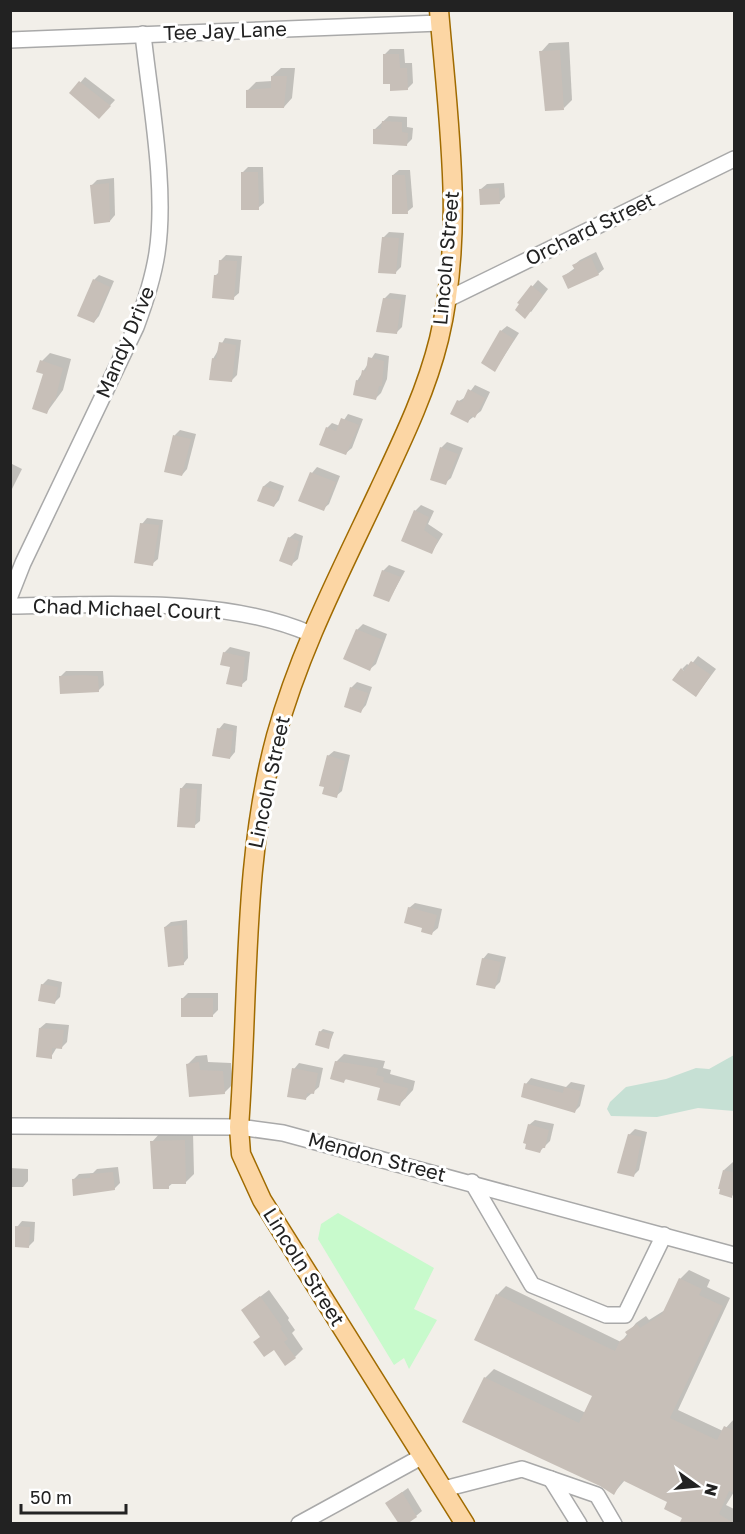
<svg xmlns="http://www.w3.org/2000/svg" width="745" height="1534" viewBox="0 0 745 1534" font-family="'Golos Text',sans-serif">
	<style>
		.wetland { fill: #c6e0d4 }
		.park { fill: #c8facc }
		.shadow { fill: #0003 }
		.building { fill: #c7bfb8 }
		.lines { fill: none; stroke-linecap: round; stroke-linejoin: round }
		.minor-casing { stroke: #a9a9a9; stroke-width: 18 }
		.major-casing { stroke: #a06b00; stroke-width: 21 }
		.minor { stroke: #fff; stroke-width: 15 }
		.major { stroke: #fcd6a4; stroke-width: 18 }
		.labels { text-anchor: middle; stroke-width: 6; stroke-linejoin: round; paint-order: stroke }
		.street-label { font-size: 20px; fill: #222; stroke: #fff }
	</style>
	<rect width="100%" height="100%" fill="#f2efe9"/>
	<polygon class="wetland" points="734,1055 734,1111 698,1108 657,1117 611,1116 607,1109 610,1102 626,1087 666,1079 696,1068 709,1069"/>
	<polygon class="park" points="338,1213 434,1268 414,1309 437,1320 409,1369 404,1358 394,1365 318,1239 321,1224"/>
	<g class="shadow">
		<polygon points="569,42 572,100 564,108 541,52 549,43"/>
		<polygon points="390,49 404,49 405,63 412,63 413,83 407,89 384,55"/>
		<polygon points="281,68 295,68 292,98 284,107 247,91 256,82 272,81 272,76"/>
		<polygon points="85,77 115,100 104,112 80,83"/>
		<polygon points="389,116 407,117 407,127 413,128 412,139 407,144 375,129"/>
		<polygon points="248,167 263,167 264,203 258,208 243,172"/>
		<polygon points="399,170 410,170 413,207 407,212 393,175"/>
		<polygon points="114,178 115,215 110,221 91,186 97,180"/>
		<polygon points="504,183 505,197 500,202 481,189 487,184"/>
		<polygon points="389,232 404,233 401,267 395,273 383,238"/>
		<polygon points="596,252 604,269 598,274 564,276 575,268 574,265 580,260"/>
		<polygon points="226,255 242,256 239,293 233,298 215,276 220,271 221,260"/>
		<polygon points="99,275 114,281 99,316 94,322 94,280"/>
		<polygon points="538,280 548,289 531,312 519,302"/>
		<polygon points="390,293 406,295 402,327 397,332 384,299"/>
		<polygon points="507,326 519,333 495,370 501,331"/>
		<polygon points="225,338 241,340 237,375 231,381 213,359"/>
		<polygon points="50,353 71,359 63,390 47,412 45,373 42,361"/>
		<polygon points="375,353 389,356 387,379 381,393 376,398 357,381"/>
		<polygon points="475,385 490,392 481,411 468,421 459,401 466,397"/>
		<polygon points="348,414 363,419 352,448 346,453 327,428 332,423 340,426"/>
		<polygon points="180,430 196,434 187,469 182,475 175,435"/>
		<polygon points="447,442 463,448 451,478 445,483 441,448"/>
		<polygon points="10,463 22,469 10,493"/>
		<polygon points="317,467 340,476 329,504 323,509 300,500 312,473"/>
		<polygon points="270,481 284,486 279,500 274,506 259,500 264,486"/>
		<polygon points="421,505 434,511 428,524 443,534 432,552 415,511"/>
		<polygon points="147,518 163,520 158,559 152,564 142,524"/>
		<polygon points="295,533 303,536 298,559 292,564 289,538"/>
		<polygon points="389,565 405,571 389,600 383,571"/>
		<polygon points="363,624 387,634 376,664 370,669 357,630"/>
		<polygon points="230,647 250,652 247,680 241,685 224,653"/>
		<polygon points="698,656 716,669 701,689 682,669 687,664 690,666"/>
		<polygon points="66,671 103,671 104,685 98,691 61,676"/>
		<polygon points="357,682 372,687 366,705 361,711 351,688"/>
		<polygon points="224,723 237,726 235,752 230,758 219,729"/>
		<polygon points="334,751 350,755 342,791 336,796 328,756"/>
		<polygon points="186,783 202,784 200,821 194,826 181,789"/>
		<polygon points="415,903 442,909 438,928 432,933 409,908"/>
		<polygon points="187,920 188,958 183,964 165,927 171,922"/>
		<polygon points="488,953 506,957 500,982 494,988 483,959"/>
		<polygon points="48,979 62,982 60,997 54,1003 42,985"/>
		<polygon points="188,993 218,993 218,1010 212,1016 182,999"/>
		<polygon points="46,1023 69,1025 67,1042 62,1047 57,1047 51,1057 40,1028"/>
		<polygon points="323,1029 334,1032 328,1047 320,1032"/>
		<polygon points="344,1054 385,1061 383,1068 391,1070 390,1074 415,1081 413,1090 400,1104 382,1087 347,1078 344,1081 336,1062"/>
		<polygon points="207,1055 208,1062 231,1063 233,1084 224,1093 188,1064 196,1056"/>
		<polygon points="299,1063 323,1068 319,1087 305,1099 294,1069"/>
		<polygon points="531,1078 566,1087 571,1082 585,1085 580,1106 575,1111 526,1084"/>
		<polygon points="535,1120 554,1124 550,1141 540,1151 529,1125"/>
		<polygon points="635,1129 647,1132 639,1170 634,1175 629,1135"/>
		<polygon points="193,1132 194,1174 186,1182 173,1183 168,1187 152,1142 160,1133"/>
		<polygon points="733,1162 734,1193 732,1196 724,1170"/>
		<polygon points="118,1167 120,1183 114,1189 74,1179 79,1174 93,1173 97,1169"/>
		<polygon points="10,1168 28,1169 28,1181 23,1187 10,1187"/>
		<polygon points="22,1221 35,1222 34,1241 29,1246 17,1227"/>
		<polygon points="689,1270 710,1280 707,1287 730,1298 678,1410 723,1431 734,1419 734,1492 726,1505 734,1509 734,1524 681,1524 684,1517 669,1501 625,1480 614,1493 485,1378 494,1369 586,1413 594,1395 497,1295 506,1286 621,1342 636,1323 646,1316 649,1320 665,1310 680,1279"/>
		<polygon points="269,1290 289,1318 288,1320 295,1330 292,1333 303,1349 295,1357 274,1347 262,1336 243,1310"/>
		<polygon points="408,1488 422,1511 416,1516 387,1503"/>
	</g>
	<g class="building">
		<polygon points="560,50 564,110 545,111 539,51"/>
		<polygon points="383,54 399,54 400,68 407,68 408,90 390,91 390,84 383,84"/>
		<polygon points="271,76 287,76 284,108 246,108 246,90 271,88"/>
		<polygon points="79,81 111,106 99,119 69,93"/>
		<polygon points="382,121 402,122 402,132 408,133 407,146 373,144 373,129 381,129"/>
		<polygon points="241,172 258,172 259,210 241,210"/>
		<polygon points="392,175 405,175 408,214 392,214"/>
		<polygon points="109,183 110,222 94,224 90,185"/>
		<polygon points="499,188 500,204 480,205 479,189"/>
		<polygon points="382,237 399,238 396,274 378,273"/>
		<polygon points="591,257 599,275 568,289 562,276 575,270 572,265"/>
		<polygon points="219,260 237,261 234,300 212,298 214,275 218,275"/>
		<polygon points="93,279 110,287 94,323 77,316"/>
		<polygon points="531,285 543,295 525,319 515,310 519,304 517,303"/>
		<polygon points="383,298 401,300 397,334 376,332"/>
		<polygon points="500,330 514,339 495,372 481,363"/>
		<polygon points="219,342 236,345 232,382 209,380 212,358 216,359"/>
		<polygon points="368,357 384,361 382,386 379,386 376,400 353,395 356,380 360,381 362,370 366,371"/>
		<polygon points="40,360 63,368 55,401 52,400 47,414 32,409 43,374 36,372"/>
		<polygon points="468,389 485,398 475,418 471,416 468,423 450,414 457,400 462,402"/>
		<polygon points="341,418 359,425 346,455 319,445 326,427 336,431"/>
		<polygon points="173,435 191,439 182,476 164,472"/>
		<polygon points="440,447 458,454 446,485 430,480"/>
		<polygon points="310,472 336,482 324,511 298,501"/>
		<polygon points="263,486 280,491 274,507 257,501"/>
		<polygon points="414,510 429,517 424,530 438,540 432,554 401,541"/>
		<polygon points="140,523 159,525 153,566 134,563"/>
		<polygon points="288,537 299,541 292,566 279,561"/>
		<polygon points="382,570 401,577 389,602 373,596"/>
		<polygon points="356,629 383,640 370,671 343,659"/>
		<polygon points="223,652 245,657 242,687 226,684 230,667 220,665"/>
		<polygon points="691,661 711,675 696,697 672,680 681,668 684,671"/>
		<polygon points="83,675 98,676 99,692 60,694 59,676"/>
		<polygon points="350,687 368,693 361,713 344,707"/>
		<polygon points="217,728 233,731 230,759 212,756"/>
		<polygon points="327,755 345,761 337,798 322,794 324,787 319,786"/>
		<polygon points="180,788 197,789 195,828 177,827"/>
		<polygon points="408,907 437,915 432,935 421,932 422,928 404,923"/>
		<polygon points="182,925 184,965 168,967 164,927"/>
		<polygon points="482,958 501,962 495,989 476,985"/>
		<polygon points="41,984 58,987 55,1004 38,1001"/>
		<rect x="181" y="998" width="32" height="19"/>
		<polygon points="39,1028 64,1030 62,1049 52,1048 52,1059 36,1057"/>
		<polygon points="319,1031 332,1034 329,1049 315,1045"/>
		<polygon points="335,1061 378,1068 376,1075 384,1077 383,1082 408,1088 405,1099 402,1099 400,1106 377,1100 380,1088 345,1079 344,1083 330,1079"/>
		<polygon points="199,1062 200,1070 223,1071 225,1094 189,1097 186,1064"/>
		<polygon points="292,1068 318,1073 314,1094 307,1093 306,1100 287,1097"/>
		<polygon points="524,1083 563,1093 564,1087 581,1091 575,1113 521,1097"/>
		<polygon points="528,1124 549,1130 545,1148 542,1148 540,1153 525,1149 526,1144 523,1143"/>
		<polygon points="628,1134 642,1137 634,1177 617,1173"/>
		<polygon points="185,1140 186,1184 169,1184 169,1189 153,1189 150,1141"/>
		<polygon points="723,1170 735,1173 732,1198 719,1194 720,1189 718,1189"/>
		<polygon points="113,1172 115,1190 73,1196 72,1179 90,1178 90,1174"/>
		<polygon points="15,1226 30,1227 29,1248 15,1247"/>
		<polygon points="679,1278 702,1289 699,1295 723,1306 670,1418 717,1440 724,1426 735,1431 735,1493 729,1491 719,1514 735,1524 679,1524 682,1518 664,1509 667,1502 622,1480 614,1495 600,1486 462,1422 484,1377 579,1423 592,1396 474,1340 496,1294 615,1351 620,1341 628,1336 625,1332 637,1324 640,1328 662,1314"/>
		<polygon points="260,1296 282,1327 280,1328 288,1339 284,1342 296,1358 285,1366 274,1350 264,1357 253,1342 260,1337 241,1310"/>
		<polygon points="402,1492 417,1517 407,1524 399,1524 385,1503"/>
	</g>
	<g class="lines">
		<g class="minor-casing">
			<g id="minor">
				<polyline points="10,40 440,23"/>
				<polyline points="446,300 734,159"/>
				<path d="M10 596 23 563 136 327C145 303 153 279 157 253 167 187 150 101 143 34"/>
				<path d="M10 606C105 605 224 596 311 634"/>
				<polyline points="10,1126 239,1127 283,1133 734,1255"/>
				<polyline points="472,1182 532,1285 606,1315 625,1315 664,1235"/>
				<polyline points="551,1479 579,1524"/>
				<polyline points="444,1489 522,1469 597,1495 614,1524"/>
				<polyline points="299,1524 423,1456"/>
			</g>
		</g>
		<g class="major-casing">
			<path id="major" d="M439 10C448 119 465 231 439 339 426 392 402 441 379 490 341 571 300 649 276 736 242 862 249 997 239 1127L241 1154 262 1200 465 1524"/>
		</g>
		<use href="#minor" class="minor"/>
		<use href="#major" class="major"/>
	</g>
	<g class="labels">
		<g class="street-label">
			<text transform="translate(225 31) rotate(-2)" y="7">Tee Jay Lane</text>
			<text transform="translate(590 229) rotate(-26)" y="7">Orchard Street</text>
			<text transform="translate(446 258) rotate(-85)" y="7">Lincoln Street</text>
			<text transform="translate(125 342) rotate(-67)" y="7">Mandy Drive</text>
			<text transform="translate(127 609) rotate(2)" y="7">Chad Michael Court</text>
			<text transform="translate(269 782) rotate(-78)" y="7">Lincoln Street</text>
			<text transform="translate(377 1157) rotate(15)" y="7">Mendon Street</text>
			<text transform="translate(304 1267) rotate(58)" y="7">Lincoln Street</text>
		</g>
	</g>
	<rect width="745" height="1534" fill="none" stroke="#222222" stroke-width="24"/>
	<g transform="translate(697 1486) rotate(105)" stroke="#ffffff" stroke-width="4.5" paint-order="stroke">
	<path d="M0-4.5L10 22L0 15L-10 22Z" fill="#222222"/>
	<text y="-9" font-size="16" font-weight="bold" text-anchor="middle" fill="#222222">N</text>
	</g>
	<path d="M21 1504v9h105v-9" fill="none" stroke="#222222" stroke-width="3"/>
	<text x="30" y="1504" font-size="18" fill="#222222" stroke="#ffffff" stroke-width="4.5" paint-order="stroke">50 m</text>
</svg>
